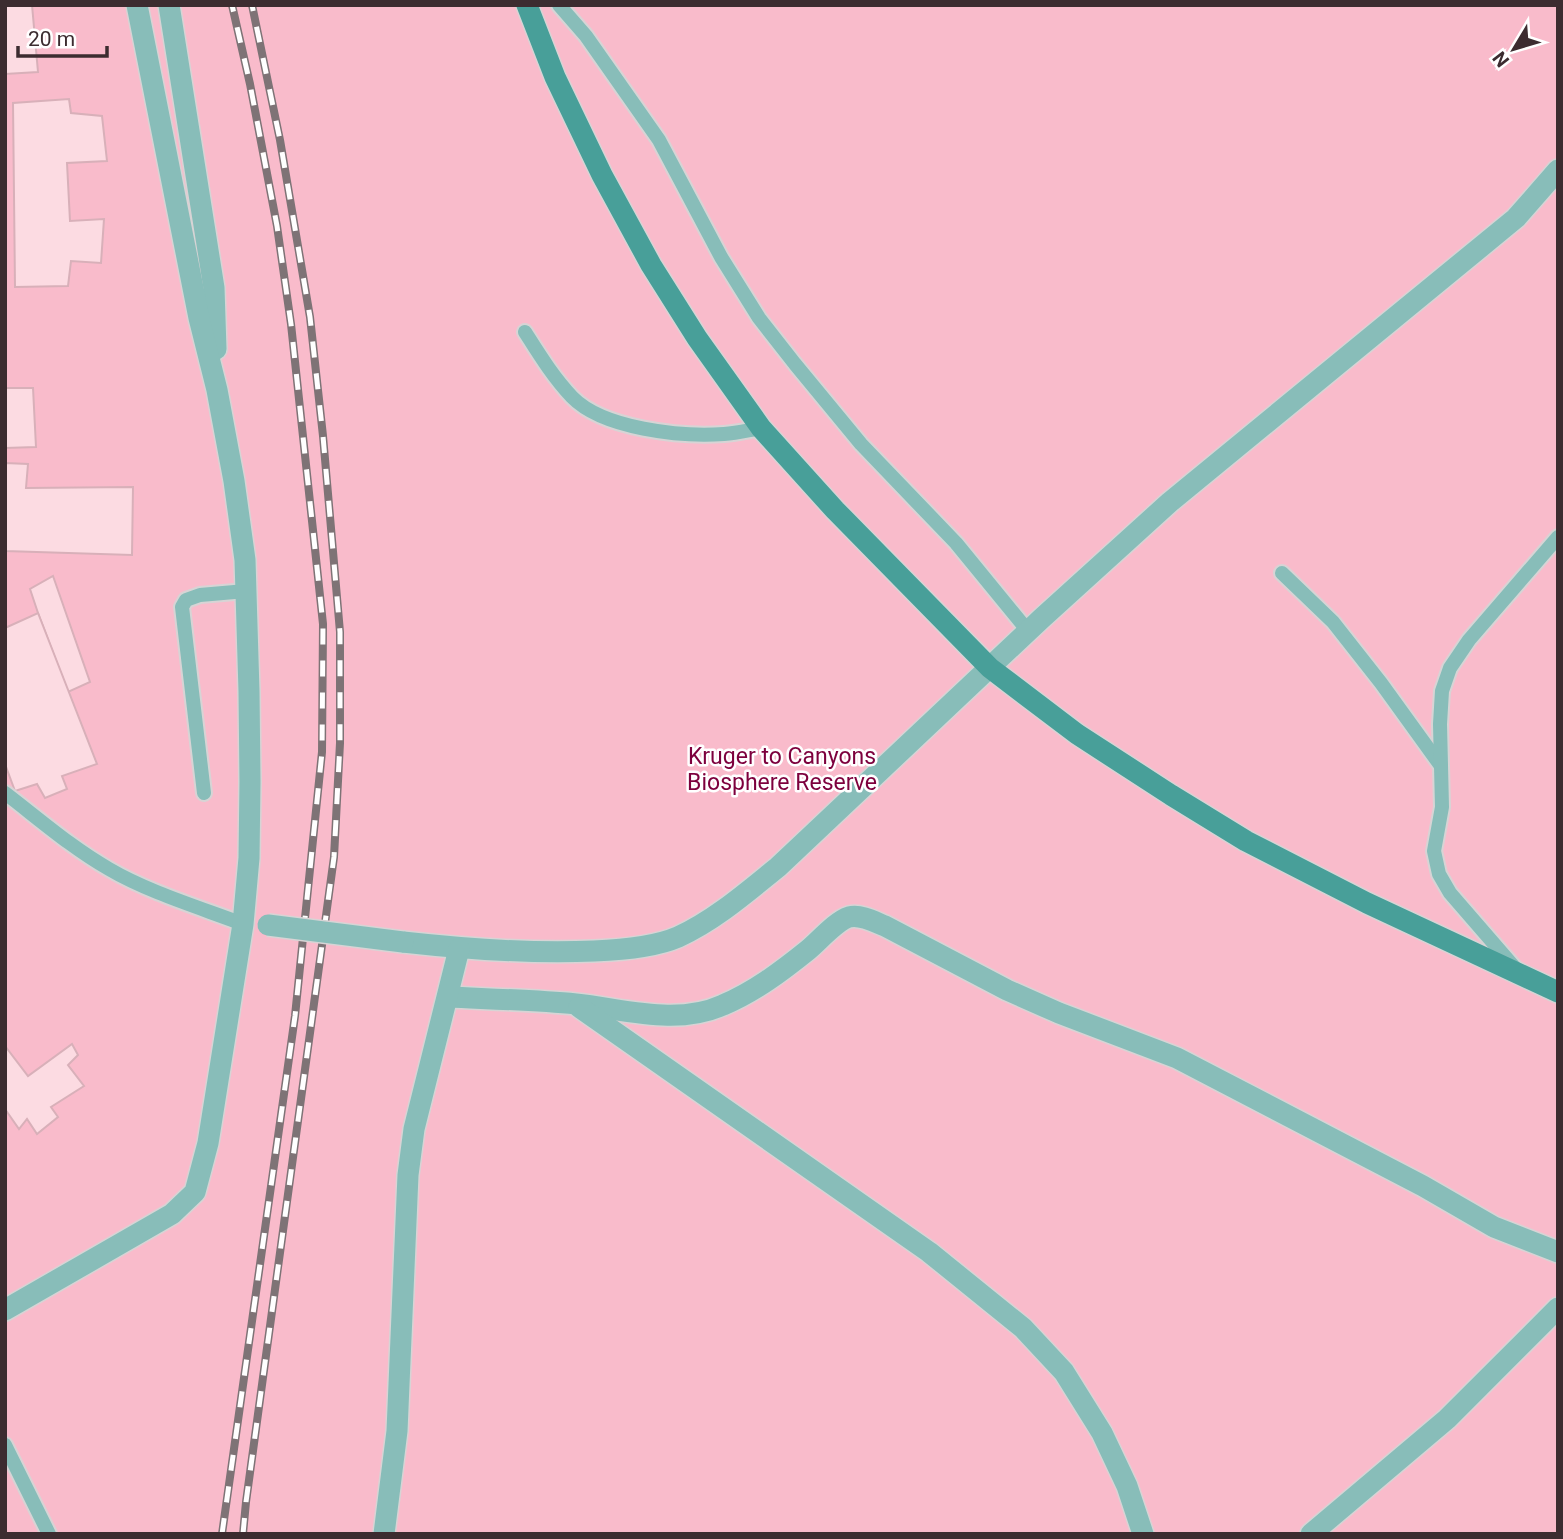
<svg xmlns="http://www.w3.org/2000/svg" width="1563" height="1539" viewBox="0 0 1563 1539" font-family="Roboto,sans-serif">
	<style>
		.green { fill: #f9bbcb }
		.building { fill: #fcdbe2; stroke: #d8b0b9; stroke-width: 2 }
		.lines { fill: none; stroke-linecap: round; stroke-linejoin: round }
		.lane-casing { stroke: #d7d4d5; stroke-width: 18 }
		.street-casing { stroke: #d7d4d5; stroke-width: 24 }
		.secondary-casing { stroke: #d7d4d5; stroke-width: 24 }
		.lane { stroke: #88bdb9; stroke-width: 14 }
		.street { stroke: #88bdb9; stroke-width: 21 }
		.secondary { stroke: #489f99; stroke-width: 21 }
		.rail-casing { stroke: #7e7376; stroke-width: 8 }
		.rail { stroke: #fff; stroke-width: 5; stroke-dasharray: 16; stroke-linecap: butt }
		.street-bridge-casing { stroke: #d7d4d5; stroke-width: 24; stroke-linecap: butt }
		.street-bridge { stroke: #88bdb9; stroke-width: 21 }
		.labels { text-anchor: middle; stroke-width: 5; stroke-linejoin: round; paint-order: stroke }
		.park-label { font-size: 23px; fill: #7d003d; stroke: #fff }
	</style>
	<rect width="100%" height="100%" fill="#f9f9f9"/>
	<rect class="green" x="5" y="5" width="1553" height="1529"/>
	<g class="building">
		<polygon points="5,5 32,5 38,72 5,74"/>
		<polygon points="69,99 71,113 102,116 107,161 67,163 70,221 104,219 101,263 71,261 68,286 15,287 13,103"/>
		<polygon points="5,388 33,388 36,447 5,448"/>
		<polygon points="5,463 28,464 26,488 133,487 132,555 5,551"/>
		<polygon points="53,576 90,682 68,692 38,613 30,589"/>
		<polygon points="38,613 97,764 62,776 67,789 45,798 37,784 15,791 5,764 5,628"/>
		<polygon points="72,1044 78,1055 68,1065 84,1086 51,1107 58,1117 37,1134 27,1119 19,1129 5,1109 5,1046 28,1076"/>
	</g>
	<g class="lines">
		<g class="lane-casing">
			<g id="lane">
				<polyline points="559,5 586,36 659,140 721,257 759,318 795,364 861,444 956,543 1028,631"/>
				<path d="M525 332C539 354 553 377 572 397 603 429 681 437 724 434 737 433 749 430 761 428"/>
				<polyline points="1282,573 1333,622 1381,683 1441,766"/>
				<path d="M5 793C39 819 72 848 109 869 148 892 201 908 243 924"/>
				<polyline points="204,793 182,607 186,600 200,595 246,591"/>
				<polyline points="1515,968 1450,893 1439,874 1434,851 1442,807 1440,724 1442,691 1450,668 1469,640 1558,537"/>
				<polyline points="5,1445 49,1534"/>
			</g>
		</g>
		<g class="street-casing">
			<g id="street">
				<polyline points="169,5 214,288 216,349"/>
				<path d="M403 942C466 949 530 954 594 951 619 950 655 947 678 937 715 920 747 892 778 867L1041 619 1170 502 1516 218 1558 170"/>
				<path d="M448 997C490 999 534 1000 576 1004 624 1009 677 1026 723 1005 754 992 782 971 808 950 819 941 836 921 849 917 861 914 875 922 885 926L1007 990 1059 1013 1177 1058 1423 1186 1494 1227 1558 1252"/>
				<polyline points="579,1007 929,1252 1023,1328 1064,1372 1102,1433 1127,1486 1143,1534"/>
				<polyline points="5,1310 172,1214 195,1192 208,1143 243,924 249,858 250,782 249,691 245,560 234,481 217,390 199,318 137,5"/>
				<polyline points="384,1534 397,1431 408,1175 414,1129 459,949"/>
				<polyline points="1311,1534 1447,1419 1558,1308"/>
			</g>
		</g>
		<g class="secondary-casing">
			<polyline id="secondary" points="527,5 555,77 602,175 651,265 697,338 761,428 835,510 990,668 1077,734 1171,795 1246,841 1367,903 1558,992"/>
		</g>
		<use href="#lane" class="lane"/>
		<use href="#street" class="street"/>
		<use href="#secondary" class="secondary"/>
		<g class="rail-casing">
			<g id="rail">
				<polyline points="222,1534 295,1016 322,752 323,624 291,324 277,226 250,84 232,5"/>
				<polyline points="243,1534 246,1502 334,857 340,743 340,632 323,436 310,317 280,140 252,5"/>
			</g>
		</g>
		<use href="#rail" class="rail"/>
		<g class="street-bridge-casing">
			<polyline id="street-bridge" points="268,925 403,942"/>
		</g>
		<use href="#street-bridge" class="street-bridge"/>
	</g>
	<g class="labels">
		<g class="park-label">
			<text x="782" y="764">Kruger to Canyons<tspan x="782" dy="26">Biosphere Reserve</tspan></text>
		</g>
	</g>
	<rect width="1563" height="1539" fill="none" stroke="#3c2c30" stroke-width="14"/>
	<g transform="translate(1514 49) rotate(232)" stroke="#ffffff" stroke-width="5" paint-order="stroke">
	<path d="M0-5L12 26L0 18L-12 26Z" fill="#3c2c30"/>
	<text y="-10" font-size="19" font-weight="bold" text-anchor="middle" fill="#3c2c30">N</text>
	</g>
	<path d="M18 46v10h89v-10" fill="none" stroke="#3c2c30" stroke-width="3.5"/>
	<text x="28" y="46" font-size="21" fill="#3c2c30" stroke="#ffffff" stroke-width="5" paint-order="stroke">20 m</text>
</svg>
